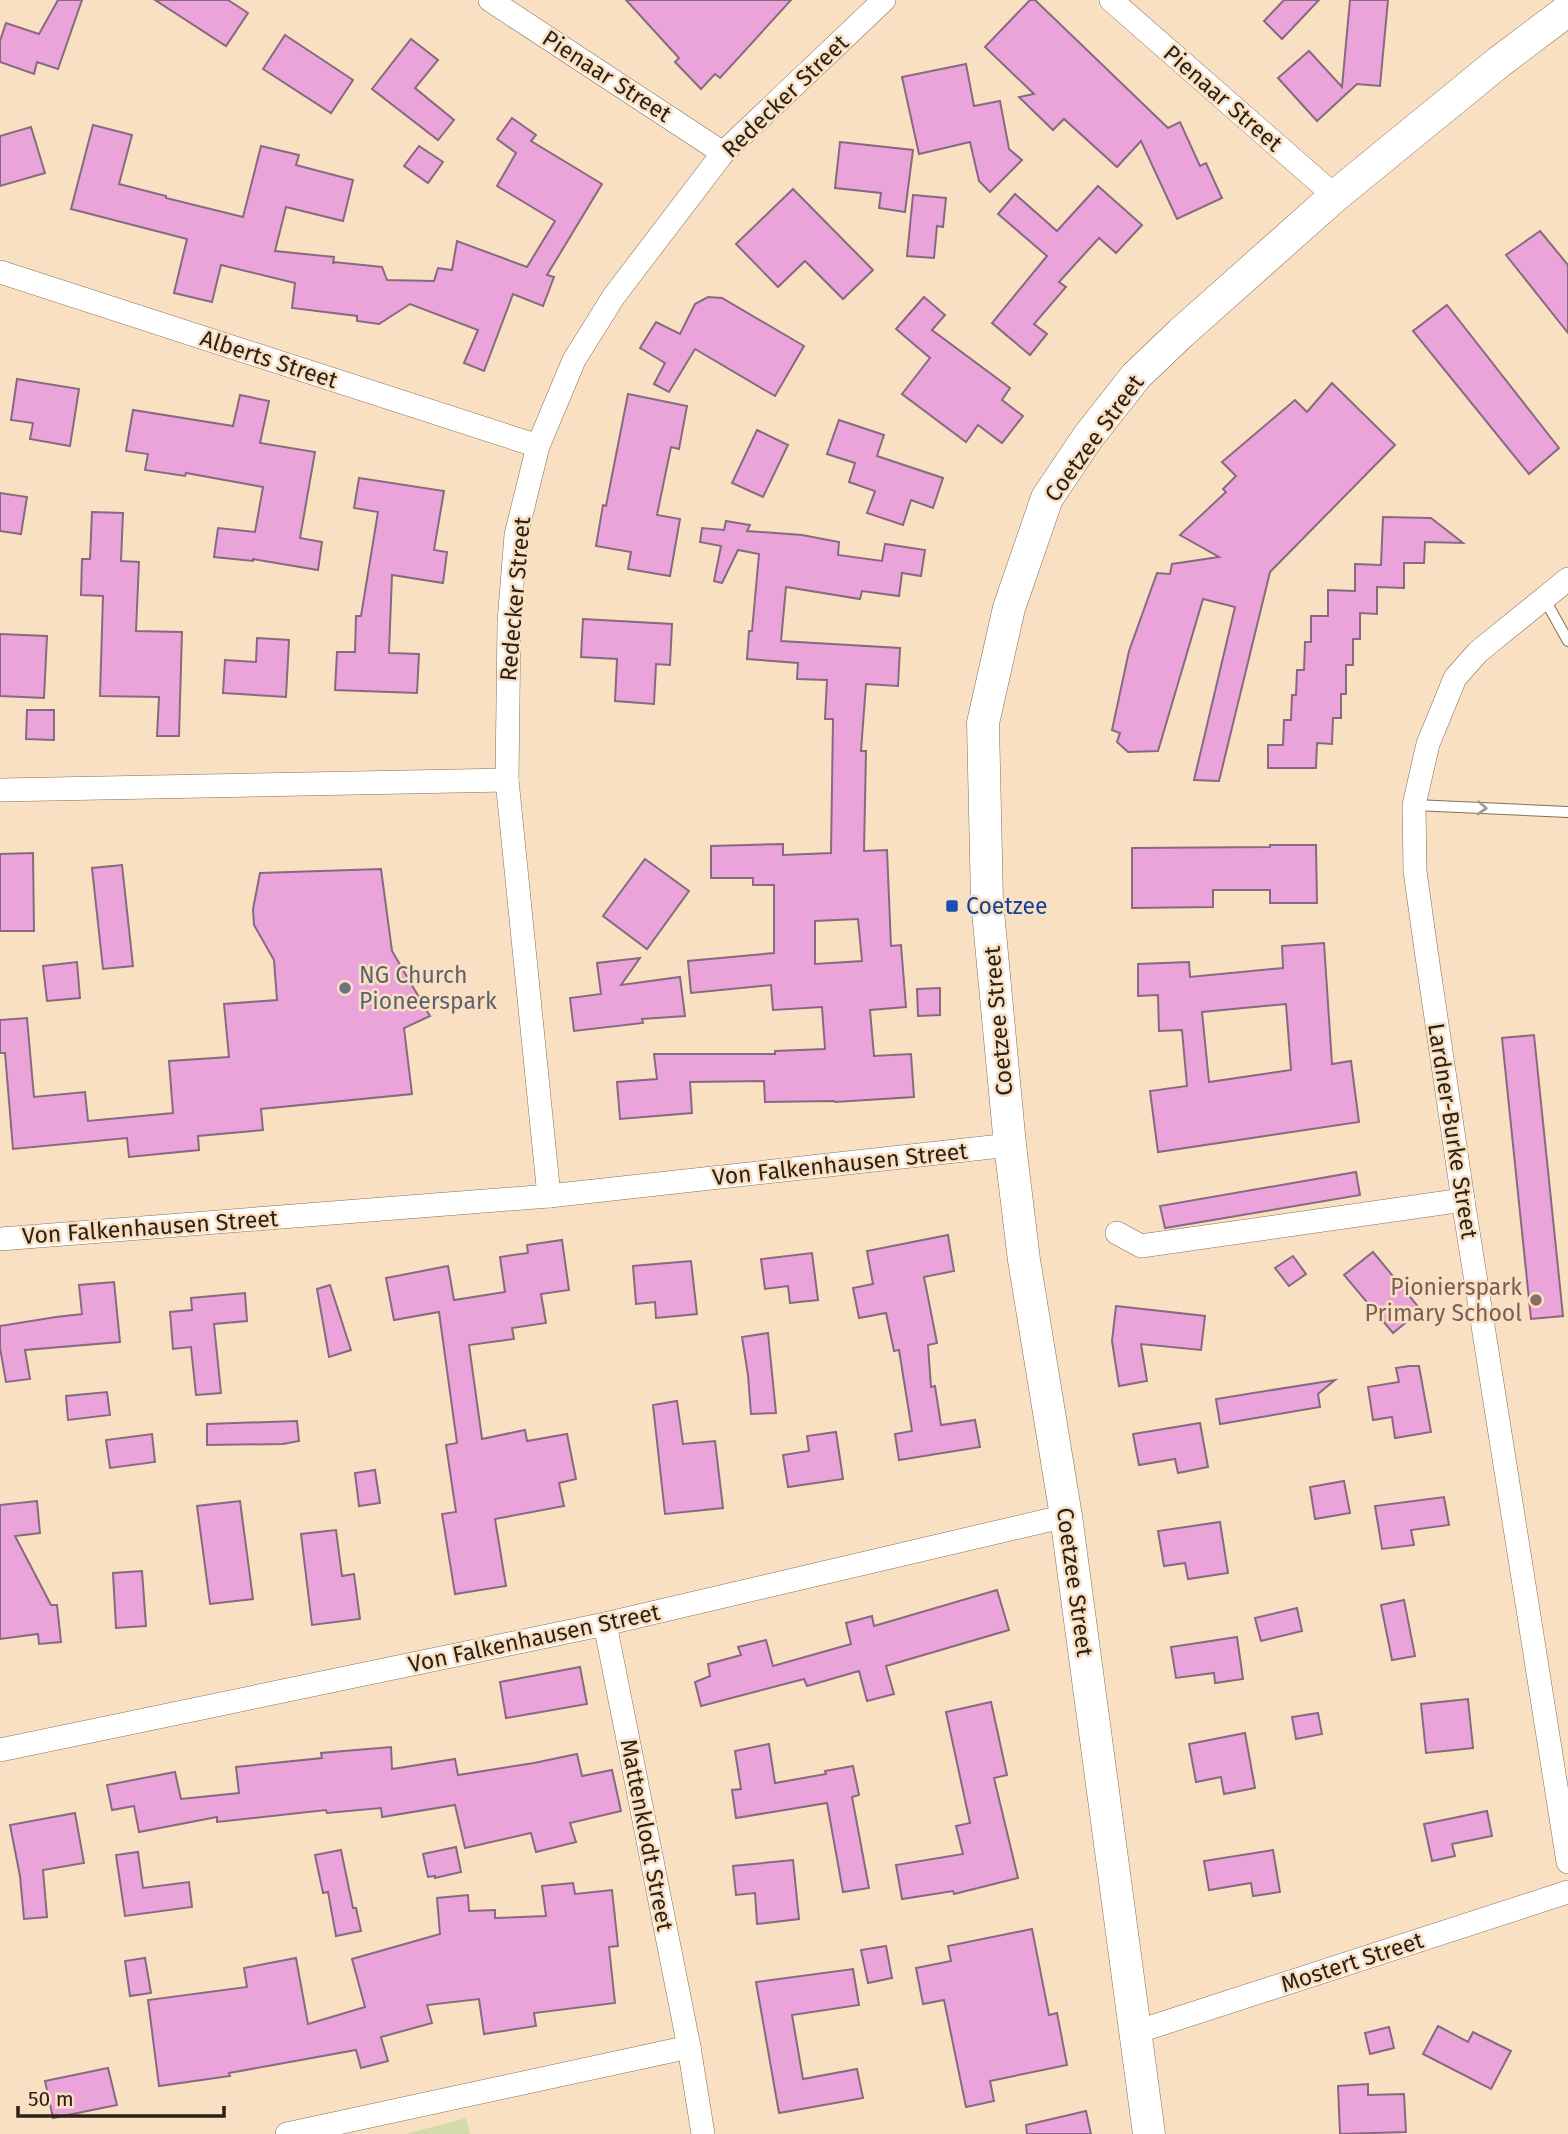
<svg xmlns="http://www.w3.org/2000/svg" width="1568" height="2134" viewBox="0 0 1568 2134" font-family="'Fira Sans',sans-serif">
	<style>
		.green { fill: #d4dbab }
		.building { fill: #eaa4da; stroke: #866a7f; stroke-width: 2; fill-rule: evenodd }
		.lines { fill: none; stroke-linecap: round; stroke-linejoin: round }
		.lane-casing { stroke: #866e55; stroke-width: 12 }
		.street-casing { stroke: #866e55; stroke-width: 24 }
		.secondary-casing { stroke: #866e55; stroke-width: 33 }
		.lane { stroke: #fff; stroke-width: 10 }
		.street { stroke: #fff; stroke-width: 23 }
		.secondary { stroke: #fff; stroke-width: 32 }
		.oneway { stroke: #a09b97 }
		.transit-dot { fill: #1a4fb4; stroke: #fae0c3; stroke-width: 2.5 }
		.worship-dot { fill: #6b7280; stroke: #fae0c3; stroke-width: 2.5 }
		.education-dot { fill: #8d6e63; stroke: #fae0c3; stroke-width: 2.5 }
		.labels { text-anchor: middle; stroke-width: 5; stroke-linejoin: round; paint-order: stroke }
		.street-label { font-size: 23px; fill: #2b2117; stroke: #fae0c3 }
		.transit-label { font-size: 23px; fill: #164399; stroke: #fae0c3; text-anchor: start }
		.worship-label { font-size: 23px; fill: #5b616d; stroke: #fae0c3; text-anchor: start }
		.education-label { font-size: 23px; fill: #785e54; stroke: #fae0c3; text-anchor: end }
	</style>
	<rect width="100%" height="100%" fill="#fae0c3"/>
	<polygon class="green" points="466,2118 470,2134 406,2134"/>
	<g class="building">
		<polygon points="58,0 82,0 58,69 37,62 34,74 0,62 0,41 6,23 39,34"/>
		<polygon points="155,0 228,0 248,13 226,46"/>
		<polygon points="626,0 791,0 720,78 715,74 701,89 675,62 679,58"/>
		<polygon points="1030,0 1035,0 1168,128 1180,122 1200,166 1206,163 1222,198 1177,219 1141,141 1117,167 1064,119 1053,130 1019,97 1034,94 985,47"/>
		<polygon points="1284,0 1319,0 1282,39 1264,21"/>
		<polygon points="1350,0 1388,0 1380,86 1357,84 1317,121 1278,78 1309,51 1342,87"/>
		<polygon points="285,35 353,80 331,113 263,69"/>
		<polygon points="411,39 438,60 415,88 454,120 438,140 372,89"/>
		<polygon points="966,64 974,106 1000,101 1009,149 1022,160 990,192 979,181 970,142 919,154 902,77"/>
		<polygon points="512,118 536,135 531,141 602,184 547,275 554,277 543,306 513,294 484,371 464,363 478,330 410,304 379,324 357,321 357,316 292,308 295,283 221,265 212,302 174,293 187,239 71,209 93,125 132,135 119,184 166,196 166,198 243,217 261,146 299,155 296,165 353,180 343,221 286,207 275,251 334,257 333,264 334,262 382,267 387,280 434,281 438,268 452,270 457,241 527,267 555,221 497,186 516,153 497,139"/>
		<polygon points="31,127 45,173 0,186 0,136"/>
		<polygon points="840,142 913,150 905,212 879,208 881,193 835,188"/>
		<polygon points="419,146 443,162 428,183 404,166"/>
		<polygon points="1098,186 1142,225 1116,253 1099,238 1059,282 1066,287 1034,324 1047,334 1030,355 992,323 1047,256 998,214 1015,194 1057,231"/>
		<polygon points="793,189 873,270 843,299 805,261 778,287 736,244"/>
		<polygon points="913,195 946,198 943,227 937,226 934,258 907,256"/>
		<polygon points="1540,231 1568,265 1568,333 1506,255"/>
		<polygon points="708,297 722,298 804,346 775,396 695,349 669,392 654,384 665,363 640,348 656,322 680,334 695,304"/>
		<polygon points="924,297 945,315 932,330 1010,388 1002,400 1023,416 1002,443 978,425 966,442 902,394 930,358 896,329"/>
		<polygon points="1447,305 1559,448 1529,474 1413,331"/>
		<polygon points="17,379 79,389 70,446 30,439 33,423 11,420"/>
		<polygon points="1332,383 1395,445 1270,572 1219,781 1194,780 1235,607 1203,599 1158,751 1128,752 1117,742 1120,733 1112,730 1129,651 1157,573 1170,574 1172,564 1219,557 1180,535 1226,492 1223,489 1236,476 1222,462 1295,400 1307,412"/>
		<polygon points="628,394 687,406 679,449 671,447 657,515 680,519 670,576 628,569 631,552 596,546 603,505 606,506"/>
		<polygon points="240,395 269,401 260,443 315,452 300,538 322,542 318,570 253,559 253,561 214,557 218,528 255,532 263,487 186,473 185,476 145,470 148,454 126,451 133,410 233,426"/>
		<polygon points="839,420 884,435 877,456 943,478 933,508 911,500 903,525 867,513 875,491 849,482 855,463 827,454"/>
		<polygon points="757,430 788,445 763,497 732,483"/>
		<polygon points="359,478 444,491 434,550 447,552 443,583 392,575 389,653 419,654 417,693 335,690 337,652 355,652 356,616 361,616 378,512 354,508"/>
		<polygon points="0,493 27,497 21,534 0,531"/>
		<polygon points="92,512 123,513 121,561 139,562 136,631 182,632 179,736 157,736 159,697 100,696 103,596 81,595 82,559 90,559"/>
		<polygon points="1383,517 1431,518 1463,543 1425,542 1424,563 1404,563 1404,588 1377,587 1377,614 1360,613 1360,639 1353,639 1353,665 1346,665 1346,694 1341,694 1341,718 1333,718 1332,744 1317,743 1316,768 1268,768 1268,745 1283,745 1284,720 1291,720 1292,695 1296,695 1297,670 1304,670 1305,642 1311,642 1311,616 1328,616 1328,590 1355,591 1355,564 1381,565"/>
		<path d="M726 521 750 525 747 531 802 535 839 542 838 555 882 561 885 544 925 550 921 576 902 573 899 596 862 591 860 599 786 587 781 641 900 648 898 686 866 684 861 751H866L864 851 887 850 891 946 901 945 906 1007 870 1010 874 1056 911 1054 914 1097 835 1102 834 1101 765 1102 764 1081 690 1082 692 1113 620 1119 617 1082 657 1079 654 1054H775V1051L825 1049 822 1007 773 1010 771 985 691 993 688 961 774 953V885H753V878H711V846L783 844V855L831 853 833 719H825L827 680 797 679 798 663 747 659 749 631H752L759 554 738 550 722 583 714 581 721 546 700 542 702 528 724 530ZM858 919 862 961 815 964V921Z"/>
		<polygon points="583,619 672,624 670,665 656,664 654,704 615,701 617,659 581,657"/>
		<polygon points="0,634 47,636 44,698 0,696"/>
		<polygon points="257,638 289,640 286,697 223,693 225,660 256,662"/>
		<polygon points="27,710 54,710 54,740 26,739"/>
		<polygon points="1270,845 1316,845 1317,903 1270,903 1270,890 1213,890 1213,907 1132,908 1132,848 1270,847"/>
		<polygon points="33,853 34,931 0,931 0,854"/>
		<polygon points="645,859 689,891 647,949 603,916"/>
		<polygon points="122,865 133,966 103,969 92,868"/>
		<polygon points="381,869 392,951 430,1016 404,1028 412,1094 261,1109 263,1130 198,1136 199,1150 129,1157 127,1138 13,1149 5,1053 0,1053 0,1020 27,1018 34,1097 85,1092 88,1121 173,1113 169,1061 229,1057 224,1004 277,1000 274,960 254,925 253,909 260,873"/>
		<path d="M1324 943 1332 1064 1351 1061 1359 1122 1158 1152 1150 1091 1187 1086 1182 1030 1159 1031 1158 995 1138 996V964L1189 962 1190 977 1283 968 1282 946ZM1286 1004 1291 1070 1209 1082 1202 1012Z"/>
		<polygon points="640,958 621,985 680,977 685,1016 642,1019 643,1023 574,1031 570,998 601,994 597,963"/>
		<polygon points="77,962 80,998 47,1001 43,966"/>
		<polygon points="940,988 940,1015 918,1016 917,989"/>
		<polygon points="1534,1035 1563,1316 1531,1319 1502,1038"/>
		<polygon points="1356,1172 1360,1195 1165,1228 1160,1206"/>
		<polygon points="948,1235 954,1271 924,1277 937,1343 928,1345 931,1387 935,1386 941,1425 975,1420 980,1447 899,1460 895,1434 912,1431 899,1350 894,1351 886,1313 859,1318 853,1288 873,1284 867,1251"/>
		<polygon points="562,1240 569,1290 541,1294 546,1323 512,1328 514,1339 469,1345 482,1439 525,1430 527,1441 567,1434 576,1479 559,1483 564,1506 495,1519 506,1586 455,1594 442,1514 456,1512 446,1445 457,1443 439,1312 394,1320 386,1278 448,1266 454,1300 505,1292 500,1257 528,1253 527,1245"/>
		<polygon points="1373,1252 1421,1310 1393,1333 1344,1275"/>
		<polygon points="812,1253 818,1300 790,1303 788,1286 765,1289 761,1259"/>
		<polygon points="1293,1256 1306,1274 1289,1286 1275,1268"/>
		<polygon points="691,1261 697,1314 656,1318 655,1302 636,1304 633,1266"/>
		<polygon points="114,1282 120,1342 25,1350 30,1379 6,1382 0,1348 0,1326 56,1317 82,1314 79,1285"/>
		<polygon points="330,1285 351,1350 329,1357 317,1289"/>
		<polygon points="245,1293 247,1321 214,1324 221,1393 196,1395 191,1347 173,1349 170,1312 192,1310 191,1298"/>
		<polygon points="1116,1306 1205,1316 1201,1350 1141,1344 1147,1381 1119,1386 1112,1341"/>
		<polygon points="768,1333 776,1413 751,1414 748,1375 742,1337"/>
		<polygon points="1409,1366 1419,1366 1431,1432 1395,1438 1392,1417 1373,1420 1368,1387 1399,1382 1396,1368"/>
		<polygon points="1335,1380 1318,1394 1320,1407 1220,1424 1216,1399"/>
		<polygon points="107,1392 110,1415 68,1420 66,1396"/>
		<polygon points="677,1401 683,1444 715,1441 723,1508 665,1514 653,1405"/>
		<polygon points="297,1421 299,1441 283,1444 207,1445 207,1424"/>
		<polygon points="1200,1423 1208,1467 1178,1473 1175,1459 1139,1465 1133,1434"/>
		<polygon points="836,1432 843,1479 788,1487 783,1455 809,1451 807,1436"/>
		<polygon points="152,1434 155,1462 110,1468 106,1440"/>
		<polygon points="375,1470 380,1503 359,1506 355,1473"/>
		<polygon points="1344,1481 1350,1513 1315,1519 1310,1487"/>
		<polygon points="1444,1497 1449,1525 1411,1530 1414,1545 1382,1549 1375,1506"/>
		<polygon points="37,1501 40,1533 15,1536 51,1605 57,1605 61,1642 39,1644 38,1634 0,1639 0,1505"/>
		<polygon points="240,1501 253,1599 210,1604 197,1506"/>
		<polygon points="1220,1522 1228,1573 1188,1579 1185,1563 1164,1566 1158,1531"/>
		<polygon points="336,1530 342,1576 354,1574 360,1619 312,1625 301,1534"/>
		<polygon points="142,1571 146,1626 116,1628 113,1573"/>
		<polygon points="997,1590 1009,1630 886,1666 894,1694 867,1701 859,1671 807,1686 804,1679 701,1706 695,1682 710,1676 708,1664 741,1655 738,1647 766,1640 773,1666 851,1644 846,1623 872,1616 874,1626"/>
		<polygon points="1404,1600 1415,1656 1392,1660 1381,1605"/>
		<polygon points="1297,1608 1302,1631 1261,1641 1255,1618"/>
		<polygon points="1237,1637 1243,1679 1215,1683 1214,1673 1176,1678 1171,1647"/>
		<polygon points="580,1667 587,1704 506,1718 500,1682"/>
		<polygon points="1468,1699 1473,1748 1426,1753 1421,1704"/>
		<polygon points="991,1702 1007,1775 994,1778 1018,1878 954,1894 953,1891 902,1899 896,1865 963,1854 956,1826 970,1823 946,1712"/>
		<polygon points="1318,1713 1322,1734 1296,1739 1292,1717"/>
		<polygon points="1245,1733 1255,1788 1224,1794 1221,1777 1196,1782 1189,1744"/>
		<polygon points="769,1744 775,1783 826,1774 825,1771 853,1766 859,1795 852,1797 869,1888 843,1892 827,1803 736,1818 732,1790 741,1789 735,1751"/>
		<polygon points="391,1747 392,1769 455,1759 458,1775 534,1763 577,1754 582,1776 612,1770 621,1811 570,1823 576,1842 536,1852 531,1833 465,1848 455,1805 382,1817 381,1808 327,1813 326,1810 217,1822 217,1817 139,1832 134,1806 112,1810 107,1785 175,1772 181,1799 239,1793 236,1767 322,1758 321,1753"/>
		<polygon points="1487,1811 1492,1836 1452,1844 1455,1856 1432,1861 1424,1824"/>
		<polygon points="75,1813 84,1863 43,1870 47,1917 24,1919 20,1876 10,1825"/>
		<polygon points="456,1847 461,1872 435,1878 435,1876 428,1877 423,1854"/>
		<polygon points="341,1850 353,1908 356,1908 361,1931 336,1936 328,1892 323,1893 315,1855"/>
		<polygon points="1273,1850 1280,1892 1253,1896 1251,1883 1209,1890 1204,1861"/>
		<polygon points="138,1852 143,1888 189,1882 192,1907 125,1916 116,1855"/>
		<polygon points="793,1860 799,1919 757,1924 755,1893 736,1895 733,1866"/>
		<polygon points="573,1883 575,1894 612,1890 618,1946 609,1947 615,2003 534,2013 536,2026 484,2034 479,1999 427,2005 432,2023 381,2037 388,2061 361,2068 356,2050 229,2073 230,2076 159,2086 148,2000 247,1987 244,1968 296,1958 308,2024 365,2007 352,1959 440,1934 437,1898 468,1895 469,1911 495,1910 495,1918 546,1916 542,1886"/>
		<polygon points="1032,1929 1049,2015 1057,2013 1067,2065 990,2081 994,2101 966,2107 944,2000 923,2004 916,1968 951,1961 948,1946"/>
		<polygon points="886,1946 892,1978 868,1983 861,1950"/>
		<polygon points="145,1958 151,1993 130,1996 125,1961"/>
		<polygon points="853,1969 859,2005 792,2015 803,2079 857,2069 863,2098 779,2113 756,1982"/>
		<polygon points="1438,2026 1468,2042 1473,2032 1511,2051 1491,2089 1423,2054"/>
		<polygon points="1389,2027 1394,2048 1370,2054 1365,2033"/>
		<polygon points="108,2068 117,2105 53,2118 45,2081"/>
		<polygon points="1368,2084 1368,2095 1404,2094 1406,2132 1340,2134 1338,2086"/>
		<polygon points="1086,2111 1091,2134 1027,2134 1026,2125"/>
	</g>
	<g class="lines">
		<g class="lane-casing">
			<g id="lane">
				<polyline points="1544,598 1568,641"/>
				<polyline points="1414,805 1568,812"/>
			</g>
		</g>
		<g class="street-casing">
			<g id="street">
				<polyline points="490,0 723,153"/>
				<polyline points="1111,0 1335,196"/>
				<polyline points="0,272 538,446"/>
				<polyline points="1568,579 1478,652 1455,678 1428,744 1414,805 1415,871 1426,950 1463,1200 1568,1862"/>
				<polyline points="0,790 507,780"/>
				<polyline points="549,1196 507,780 509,622 516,535 538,446 574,360 614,296 723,153 884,0"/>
				<polyline points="1117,1233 1141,1246 1463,1200"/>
				<polyline points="0,1239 549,1196 1010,1145"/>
				<polyline points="605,1624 689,2047 703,2134"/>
				<polyline points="0,1750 605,1624 1066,1516"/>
				<polyline points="1136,2032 1568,1892"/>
				<polyline points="287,2134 689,2047"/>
			</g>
		</g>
		<g class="secondary-casing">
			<polyline id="secondary" points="1149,2134 1066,1516 1024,1260 1010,1145 987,901 983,723 1009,608 1047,498 1088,437 1136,376 1181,333 1335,196 1499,62 1568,10"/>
		</g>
		<use href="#lane" class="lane"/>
		<use href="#street" class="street"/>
		<use href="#secondary" class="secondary"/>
	</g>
	<defs><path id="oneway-chevron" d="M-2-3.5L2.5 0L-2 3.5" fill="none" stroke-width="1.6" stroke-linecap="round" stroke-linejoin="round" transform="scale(1.75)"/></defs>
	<use class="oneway" href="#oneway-chevron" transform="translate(1482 808) rotate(3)"/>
	<rect class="transit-dot" x="945" y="899" width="14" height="14" rx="3.5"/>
	<circle class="worship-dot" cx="345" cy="988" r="7"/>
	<circle class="education-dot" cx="1536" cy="1300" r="7"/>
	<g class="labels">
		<g class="street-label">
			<text transform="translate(607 76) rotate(33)" y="8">Pienaar Street</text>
			<text transform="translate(785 96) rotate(-44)" y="8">Redecker Street</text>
			<text transform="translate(1223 98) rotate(41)" y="8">Pienaar Street</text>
			<text transform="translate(269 359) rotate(18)" y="8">Alberts Street</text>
			<text transform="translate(1094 438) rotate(-54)" y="8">Coetzee Street</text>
			<text transform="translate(515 599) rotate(-85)" y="8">Redecker Street</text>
			<text transform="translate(998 1021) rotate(-95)" y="8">Coetzee Street</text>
			<text transform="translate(1453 1131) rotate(81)" y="8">Lardner-Burke Street</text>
			<text transform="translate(840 1164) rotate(-6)" y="8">Von Falkenhausen Street</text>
			<text transform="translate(150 1227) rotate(-4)" y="8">Von Falkenhausen Street</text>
			<text transform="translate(1075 1582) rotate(82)" y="8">Coetzee Street</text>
			<text transform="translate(534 1638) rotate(-12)" y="8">Von Falkenhausen Street</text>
			<text transform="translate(647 1835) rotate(79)" y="8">Mattenklodt Street</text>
			<text transform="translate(1352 1962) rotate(-18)" y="8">Mostert Street</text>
		</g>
		<g class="transit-label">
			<text x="966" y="914">Coetzee</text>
		</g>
		<g class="worship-label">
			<text x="359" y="983">NG Church<tspan x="359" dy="26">Pioneerspark</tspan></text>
		</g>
		<g class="education-label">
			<text x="1522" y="1295">Pionierspark<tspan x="1522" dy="26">Primary School</tspan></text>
		</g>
	</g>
	<path d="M18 2106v10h206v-10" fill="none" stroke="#2b2117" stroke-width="3.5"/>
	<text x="28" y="2106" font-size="21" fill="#2b2117" stroke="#fae0c3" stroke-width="5" paint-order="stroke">50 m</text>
</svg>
